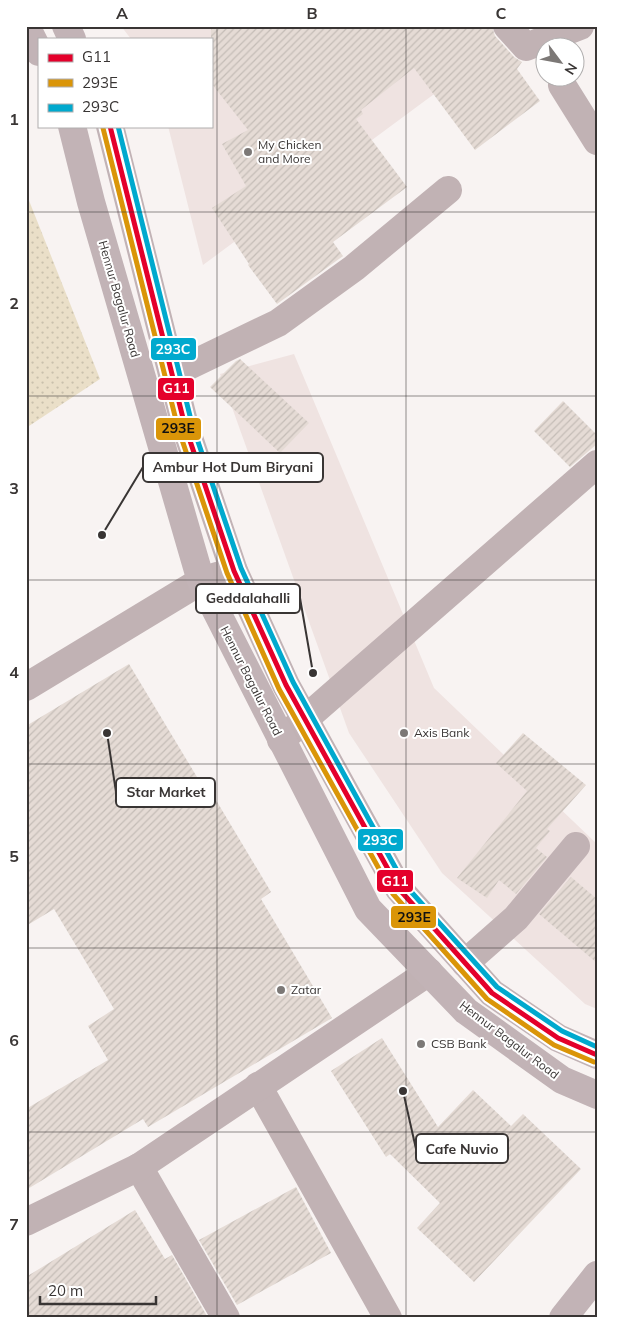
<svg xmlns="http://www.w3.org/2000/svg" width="623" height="1344" viewBox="0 0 623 1344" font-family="Mulish,sans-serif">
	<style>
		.built { fill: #efe3e1 }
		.grass { fill: url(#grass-dots) }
		.building { fill: url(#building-hatch) }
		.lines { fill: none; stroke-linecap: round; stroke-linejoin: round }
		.minor { stroke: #c1b2b4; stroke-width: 28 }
		.major { stroke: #c2b3b6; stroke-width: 28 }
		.bus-1-casing { stroke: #fff; stroke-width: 9 }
		.bus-2-casing { stroke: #fff; stroke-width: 9 }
		.bus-3-casing { stroke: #fff; stroke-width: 9 }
		.bus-1 { stroke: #e4002b; stroke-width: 5 }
		.bus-2 { stroke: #da9508; stroke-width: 5 }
		.bus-3 { stroke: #00a9ce; stroke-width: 5 }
		.grid { fill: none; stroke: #393534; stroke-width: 1; stroke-opacity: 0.55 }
		.poi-dot { fill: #7c7876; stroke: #fff; stroke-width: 2 }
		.labels { text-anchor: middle; stroke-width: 4; stroke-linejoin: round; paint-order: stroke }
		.poi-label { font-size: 12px; fill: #393534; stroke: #fff; text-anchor: start }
		.street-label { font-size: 12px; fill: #393534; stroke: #fff }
		.leader { fill: none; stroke: #393534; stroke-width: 2 }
		.callout-dot { fill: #393534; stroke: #fff; stroke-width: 2 }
		.callout { fill: #fff; stroke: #393534; stroke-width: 2 }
		.callout-label { font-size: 14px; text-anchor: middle; font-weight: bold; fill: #393534 }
		.line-badge { stroke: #fff; stroke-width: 2 }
		.badge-label { font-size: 14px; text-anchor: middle; font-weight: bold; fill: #fff }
		.pale-badge-label { font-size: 14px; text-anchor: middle; font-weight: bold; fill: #111 }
		.neatline { fill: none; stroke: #393534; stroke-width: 2 }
		.grid-label { font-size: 16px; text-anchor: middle; font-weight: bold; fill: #393534 }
	</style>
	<defs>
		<pattern id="grass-dots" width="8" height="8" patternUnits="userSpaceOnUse" patternTransform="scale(1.25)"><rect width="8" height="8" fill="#eadfc8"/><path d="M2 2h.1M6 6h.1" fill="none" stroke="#c9c0ac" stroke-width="1.8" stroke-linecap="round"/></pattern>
		<pattern id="building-hatch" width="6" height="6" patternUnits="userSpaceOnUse" patternTransform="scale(1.25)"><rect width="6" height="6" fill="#e5dbd5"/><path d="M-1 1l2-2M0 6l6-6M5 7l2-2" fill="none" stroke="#c5bdb7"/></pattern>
	</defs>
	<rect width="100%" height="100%" fill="#f8f3f2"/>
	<g class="built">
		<polygon points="121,26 479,26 495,49 203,265 168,126 211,126 211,39 131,39"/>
		<polygon points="294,354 434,688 597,844 597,1009 585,1004 442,873 349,733 220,374"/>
	</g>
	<polygon class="grass" points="26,193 100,379 26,428"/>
	<g class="building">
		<polygon points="211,26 492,26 495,36 514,57 522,62 517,69 540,101 475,150 414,68 361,110 363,114 356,119 407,187 333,242 343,256 277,304 248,265 249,264 212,208 246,186 222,144 248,130 211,83"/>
		<polygon points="240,359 309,423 280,453 210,387 236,361"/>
		<polygon points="563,401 597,435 597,444 570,467 534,431"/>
		<polygon points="129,664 200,782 204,780 271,892 261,899 332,1018 148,1127 143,1119 26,1190 26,1109 108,1060 88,1026 114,1009 54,909 26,926 26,726"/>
		<polygon points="523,733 586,785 547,829 550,831 536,848 547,857 516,894 499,880 487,898 457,878 527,791 496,763"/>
		<polygon points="571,877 597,899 597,963 539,914"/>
		<polygon points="382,1038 438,1127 473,1090 511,1126 523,1114 581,1169 474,1282 417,1228 440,1203 390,1154 386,1157 331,1071"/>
		<polygon points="296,1187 331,1253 237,1305 199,1240"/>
		<polygon points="135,1210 165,1259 172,1255 208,1318 26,1318 26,1277"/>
	</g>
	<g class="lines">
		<g class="minor">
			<polyline points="507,26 526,47 580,26"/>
			<polyline points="562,85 597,141"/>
			<polyline points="172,374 278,323 354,268 448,190"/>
			<polyline points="26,687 201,581 234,571"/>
			<polyline points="281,740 597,464"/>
			<polyline points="465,963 516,918 576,846"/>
			<polyline points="258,1086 388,1318"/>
			<polyline points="139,1167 226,1318"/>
			<polyline points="26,1222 139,1167 429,972"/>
		</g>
		<g class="major">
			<polyline points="26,26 39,52"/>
			<polyline points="66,26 72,39"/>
			<polyline points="72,126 91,202 201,581 368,909 466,1011 562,1080 597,1095"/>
			<polyline points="110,126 185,426 234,571 286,685 399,889 492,993 558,1038 597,1055"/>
			<polyline points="563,1318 597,1275"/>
		</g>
		<g class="bus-1-casing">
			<polyline id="bus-1" points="110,126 185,426 234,571 286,685 399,889 492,993 558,1038 597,1055"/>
		</g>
		<g class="bus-2-casing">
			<polyline id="bus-2" points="103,128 178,428 227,573 279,689 393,894 487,999 554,1045 594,1062"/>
		</g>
		<g class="bus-3-casing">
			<polyline id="bus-3" points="118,126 192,424 241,568 293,682 405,885 497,987 562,1031 597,1047"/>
		</g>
		<use href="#bus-1" class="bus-1"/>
		<use href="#bus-2" class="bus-2"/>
		<use href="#bus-3" class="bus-3"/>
	</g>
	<path class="grid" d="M217 26V1318M406 26V1318M26 212H597M26 396H597M26 580H597M26 764H597M26 948H597M26 1132H597"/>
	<g class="poi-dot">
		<circle cx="248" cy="152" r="5"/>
		<circle cx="404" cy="733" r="5"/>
		<circle cx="281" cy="990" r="5"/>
		<circle cx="421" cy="1044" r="5"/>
	</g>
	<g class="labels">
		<g class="poi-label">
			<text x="258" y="149">My Chicken<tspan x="258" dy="14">and More</tspan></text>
			<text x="414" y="737">Axis Bank</text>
			<text x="291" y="994">Zatar</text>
			<text x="431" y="1048">CSB Bank</text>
		</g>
		<g class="street-label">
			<text transform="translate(119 299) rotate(74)" y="4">Hennur Bagalur Road</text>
			<text transform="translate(251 681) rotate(63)" y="4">Hennur Bagalur Road</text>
			<text transform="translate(509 1040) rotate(37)" y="4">Hennur Bagalur Road</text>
		</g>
	</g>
	<path class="leader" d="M102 535L143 467M313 673L300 598M107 733L116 792M403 1091L416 1149"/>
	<g class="callout-dot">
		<circle cx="102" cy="535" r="5"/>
		<circle cx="313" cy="673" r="5"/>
		<circle cx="107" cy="733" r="5"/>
		<circle cx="403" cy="1091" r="5"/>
	</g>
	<g class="callout">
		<rect x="143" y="453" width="180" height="29" rx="5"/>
		<rect x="196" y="584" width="104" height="29" rx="5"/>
		<rect x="116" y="778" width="99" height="29" rx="5"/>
		<rect x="416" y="1134" width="92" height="29" rx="5"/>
	</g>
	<g class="callout-label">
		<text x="233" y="472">Ambur Hot Dum Biryani</text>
		<text x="248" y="603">Geddalahalli</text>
		<text x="166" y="797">Star Market</text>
		<text x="462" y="1154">Cafe Nuvio</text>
	</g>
	<g class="line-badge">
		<rect x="150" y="337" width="47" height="24" rx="5" fill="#00a9ce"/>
		<rect x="157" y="377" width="38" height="24" rx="5" fill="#e4002b"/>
		<rect x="155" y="417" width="47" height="24" rx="5" fill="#da9508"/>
		<rect x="357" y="828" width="47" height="24" rx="5" fill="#00a9ce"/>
		<rect x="376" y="869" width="38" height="24" rx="5" fill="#e4002b"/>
		<rect x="390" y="905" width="47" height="24" rx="5" fill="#da9508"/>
	</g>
	<g class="badge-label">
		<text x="173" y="354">293C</text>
		<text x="176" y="393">G11</text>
		<text x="380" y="845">293C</text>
		<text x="395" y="886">G11</text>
	</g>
	<g class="pale-badge-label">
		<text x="178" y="433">293E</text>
		<text x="414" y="922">293E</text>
	</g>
	<rect width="623" height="1344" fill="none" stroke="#ffffff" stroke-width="55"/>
	<rect x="38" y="38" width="175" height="90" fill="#ffffff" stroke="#b0aeae"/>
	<rect x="48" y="54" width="25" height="8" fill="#e4002b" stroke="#b0aeae"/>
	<text x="82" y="62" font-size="15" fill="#393534">G11</text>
	<rect x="48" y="79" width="25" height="8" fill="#da9508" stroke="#b0aeae"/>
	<text x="82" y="88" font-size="15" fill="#393534">293E</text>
	<rect x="48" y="104" width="25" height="8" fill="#00a9ce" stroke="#b0aeae"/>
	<text x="82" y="112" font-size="15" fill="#393534">293C</text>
	<g transform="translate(560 62) rotate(122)"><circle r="24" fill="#ffffff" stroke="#b0aeae"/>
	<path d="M0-4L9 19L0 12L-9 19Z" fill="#7c7876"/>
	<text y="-8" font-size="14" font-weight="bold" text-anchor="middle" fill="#393534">N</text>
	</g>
	<path d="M40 1296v8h116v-8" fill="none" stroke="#393534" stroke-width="2.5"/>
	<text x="48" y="1296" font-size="15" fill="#393534" stroke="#ffffff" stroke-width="4" paint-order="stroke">20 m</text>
	<rect x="28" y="28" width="568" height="1288" class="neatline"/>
	<g class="grid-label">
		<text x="122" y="19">A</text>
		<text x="312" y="19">B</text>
		<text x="501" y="19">C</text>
		<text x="14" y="125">1</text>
		<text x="14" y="309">2</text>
		<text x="14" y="494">3</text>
		<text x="14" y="678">4</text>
		<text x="14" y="862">5</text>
		<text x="14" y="1046">6</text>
		<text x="14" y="1230">7</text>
	</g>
</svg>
